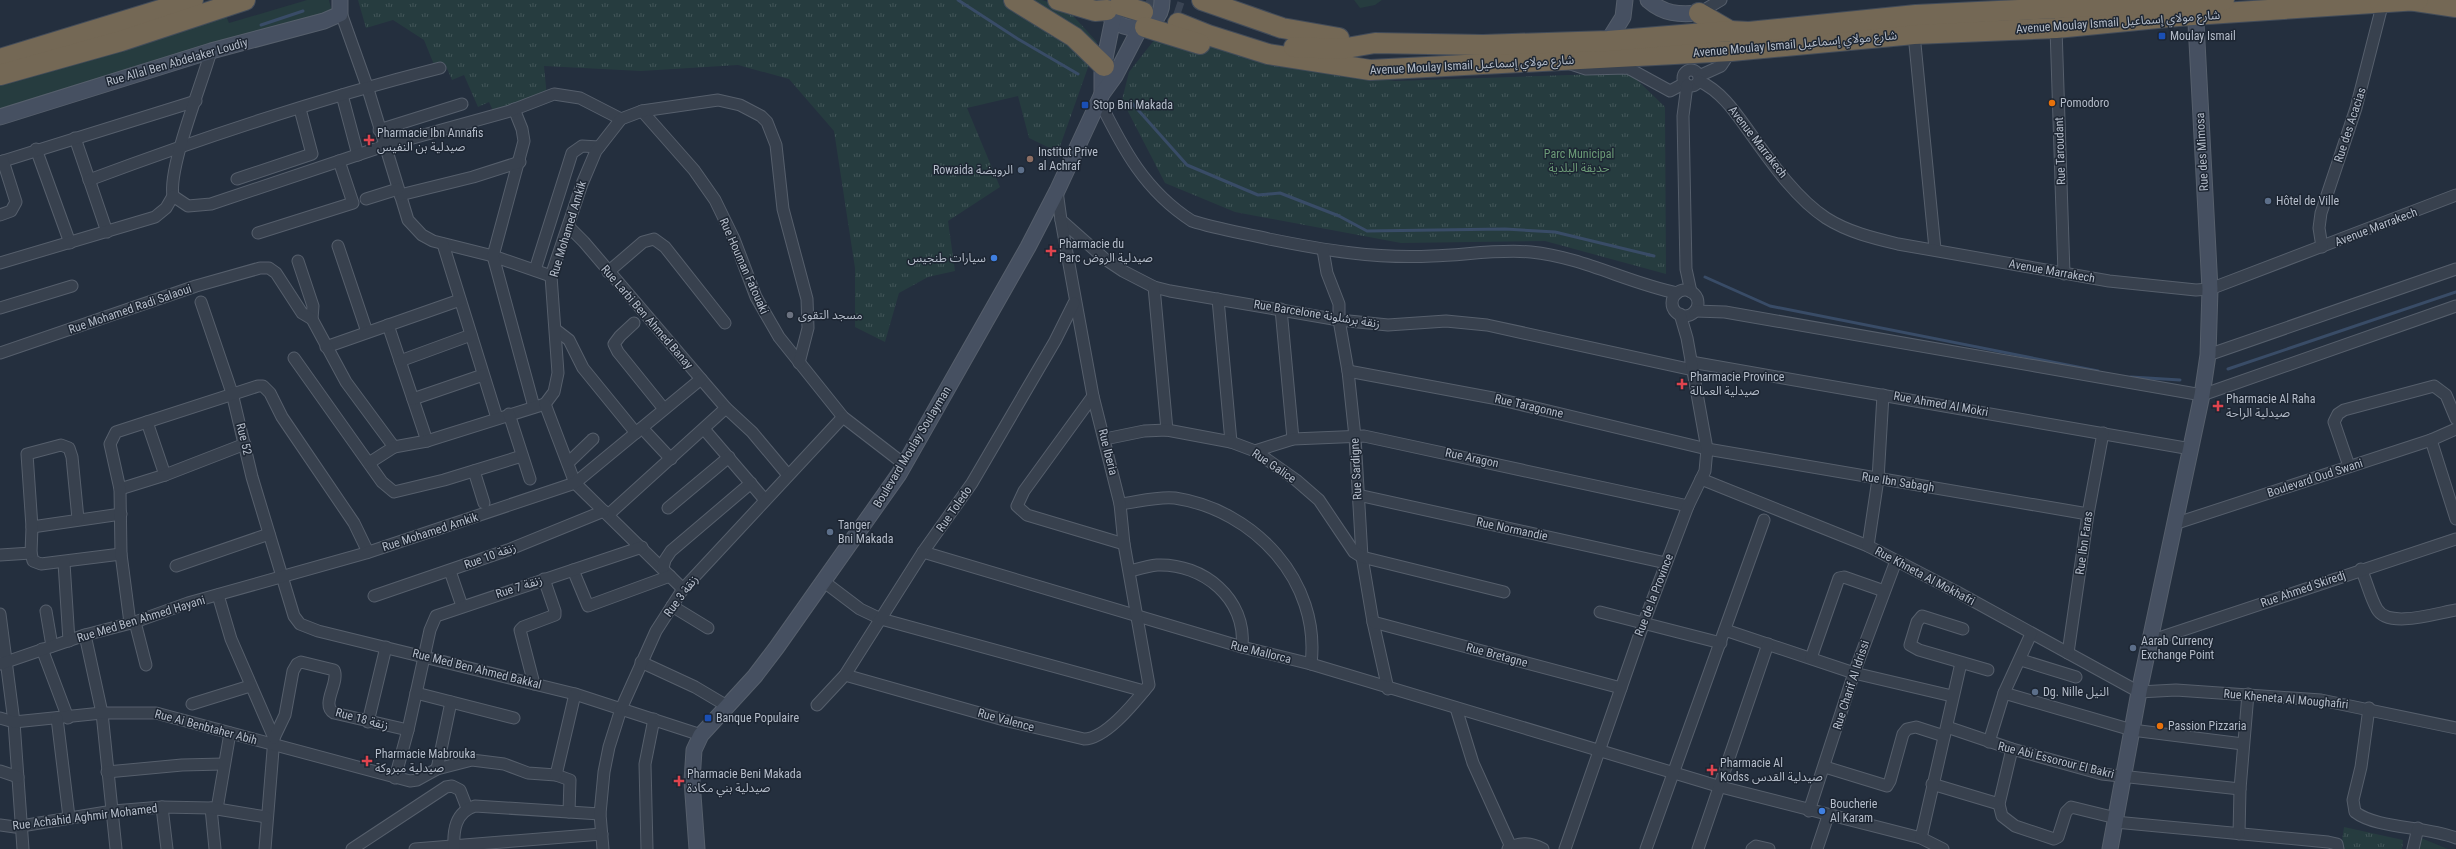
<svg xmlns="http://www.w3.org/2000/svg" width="2456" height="849" viewBox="0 0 2456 849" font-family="'Roboto Condensed','Noto Sans Arabic',sans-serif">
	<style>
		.grass { fill: #263c3f }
		.park { fill: url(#park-tufts) }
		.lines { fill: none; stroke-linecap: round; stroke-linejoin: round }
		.stream { stroke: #394c67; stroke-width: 3 }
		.highway-tunnel { stroke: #3a4453; stroke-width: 20; stroke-dasharray: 20 10; stroke-linecap: butt }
		.street-casing { stroke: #565f6c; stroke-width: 13 }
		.secondary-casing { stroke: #565f6c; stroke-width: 17 }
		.highway-casing { stroke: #434c59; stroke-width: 22 }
		.street { stroke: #38414e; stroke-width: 11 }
		.secondary { stroke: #465061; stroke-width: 15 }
		.highway { stroke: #746855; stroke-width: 20 }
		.transit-dot { fill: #1a4fb4; stroke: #1d2633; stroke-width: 1.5 }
		.food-dot { fill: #e8710a; stroke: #1d2633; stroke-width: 1.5 }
		.health-dot { fill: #e0444e; stroke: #1d2633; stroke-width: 1.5 }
		.education-dot { fill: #8d6e63; stroke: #1d2633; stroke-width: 1.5 }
		.service-dot { fill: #5c6f8a; stroke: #1d2633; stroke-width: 1.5 }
		.shop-dot { fill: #3f7fe0; stroke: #1d2633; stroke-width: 1.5 }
		.worship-dot { fill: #6b7280; stroke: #1d2633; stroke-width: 1.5 }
		.labels { text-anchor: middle; stroke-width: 3; stroke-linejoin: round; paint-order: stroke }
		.street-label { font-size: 12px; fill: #b4bcc9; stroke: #1d2633 }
		.poi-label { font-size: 12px; fill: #b4bcc9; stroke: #1d2633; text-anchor: start }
		.park-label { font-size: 12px; fill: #6b9a76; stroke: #1d2633 }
	</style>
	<defs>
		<pattern id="park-tufts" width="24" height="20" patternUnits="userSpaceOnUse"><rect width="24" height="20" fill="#263c3f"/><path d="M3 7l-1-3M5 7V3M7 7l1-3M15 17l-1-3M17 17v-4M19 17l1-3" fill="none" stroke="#435659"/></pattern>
	</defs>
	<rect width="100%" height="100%" fill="#242f3e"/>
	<g class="grass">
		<polygon points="307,0 329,0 332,12 0,111 0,84 226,16 229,23"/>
		<polygon points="1354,0 1382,0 1375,5 1360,8"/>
		<polygon points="2421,838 2448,849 2419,849"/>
	</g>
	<g class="park">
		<polygon points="358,0 1042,0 1066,8 1097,42 1058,152 1029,138 1018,96 967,108 1000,187 948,221 955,271 928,277 899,293 885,342 855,327 855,268 834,131 789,79 738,65 641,71 544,66 547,97 495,115 489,102 478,107 464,75 452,80 445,64 435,67 424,40 393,20 366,28"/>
		<polygon points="1175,36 1297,66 1395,81 1630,73 1665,107 1666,274 1545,241 1401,243 1235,212 1165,183 1122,100 1129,72 1155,39"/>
		<polygon points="2344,827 2403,840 2402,849 2341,849"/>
	</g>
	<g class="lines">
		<g class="stream">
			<polyline points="958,0 1018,39 1078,74"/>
			<polyline points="261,25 303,11"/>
			<polyline points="1131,102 1187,165 1258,195 1280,193 1339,216 1367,231 1505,229 1555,232 1654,256"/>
			<polyline points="1705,277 1770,306 2098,371"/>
			<polyline points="2228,369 2456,292"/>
			<polyline points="2131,377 2180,380"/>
		</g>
		<polyline class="highway-tunnel" points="1146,1 1181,13"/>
		<g class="street-casing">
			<g id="street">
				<polyline points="341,13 367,86 408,220 422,235 433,241 493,256 551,276"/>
				<polyline points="1699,13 1721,0"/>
				<polyline points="2056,28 2064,274"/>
				<polyline points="1914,34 1935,249"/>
				<polyline points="1571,64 1586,69 1628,68 1670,91 1685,83"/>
				<circle cx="1691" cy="78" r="8"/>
				<polyline points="1699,76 1721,66 1731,51"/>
				<path d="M1699 81C1723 92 1737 115 1753 137 1773 165 1797 199 1826 218 1848 232 1873 238 1898 244L2109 281 2196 290 2210 289 2456 195"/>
				<polyline points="1687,85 1683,116 1686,269 1691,292"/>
				<polyline points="342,95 358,155"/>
				<path d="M1099 100C1123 149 1145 191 1192 221 1217 229 1243 233 1269 239 1323 250 1376 259 1432 256 1465 255 1498 249 1531 252 1582 257 1628 283 1677 293"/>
				<polyline points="514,109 522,129 524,141 493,256 534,407"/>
				<polyline points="642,111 694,170 715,200 734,239 756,297 779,337 843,417 904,464"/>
				<polyline points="379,130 462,104"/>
				<polyline points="75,138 107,232"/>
				<polyline points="36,149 70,243"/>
				<polyline points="0,162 196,101"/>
				<polyline points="237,179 312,154 300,109"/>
				<path d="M89 180C204 137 321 98 440 68"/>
				<polyline points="1057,191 1061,220 1105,259 1123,271 1154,287 1170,291 1339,320 1388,325 1446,321 1487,325 1693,370"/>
				<polyline points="400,195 473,177 520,162"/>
				<path d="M173 196C168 167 202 84 211 51"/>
				<polyline points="366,199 398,189"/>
				<polyline points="0,215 11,211 16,202 3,161"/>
				<polyline points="569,227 584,242 701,379 726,408 752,432 788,475"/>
				<polyline points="258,233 353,203 339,161"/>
				<polyline points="443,244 497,418"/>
				<polyline points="338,246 367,332"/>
				<polyline points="2322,247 2319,228 2321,213 2356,108 2383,2"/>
				<polyline points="1323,250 1327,273 1339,304 1339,320 1348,371 1355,437 1362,557 1373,622 1388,689"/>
				<polyline points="298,261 313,306 312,319"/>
				<polyline points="0,263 155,217 166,208 173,196 188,206 211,204 384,146 510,111 554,94 580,98 621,119"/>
				<polyline points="535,270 572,153 582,146 599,147"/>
				<polyline points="608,272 643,242 654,239 665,247 725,323"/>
				<polyline points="1154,287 1167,430"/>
				<circle cx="1685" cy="303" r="13"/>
				<polyline points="1218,299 1231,442"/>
				<polyline points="201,302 232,393 252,477 294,616 300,624 318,631 575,694 701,735"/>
				<polyline points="0,308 72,286"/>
				<polyline points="1281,309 1293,439"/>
				<polyline points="1695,311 1725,312 2202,395 2456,306"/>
				<polyline points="634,323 620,336 614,344 618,352 664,409"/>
				<polyline points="388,325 427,441"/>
				<polyline points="556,330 569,340 583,368 636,433"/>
				<polyline points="326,347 460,300"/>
				<polyline points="0,353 196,286 260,268 269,268 276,273 302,313 312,319 346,382 394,447 427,441 545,404"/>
				<polyline points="2208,355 2456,269"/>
				<polyline points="294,358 382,482 394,492 444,480 522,456"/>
				<polyline points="400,361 471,335"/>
				<polyline points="1691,362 2191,449"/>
				<polyline points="1348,371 1498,399 1707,449 2088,514"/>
				<polyline points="1093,396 1024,491 1017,506 1027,515 1124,544"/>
				<polyline points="413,399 483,375"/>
				<polyline points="545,404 554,392 558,373 551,276 582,184 596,151 621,119 642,111 718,100 740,105 761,116 767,122 776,145 783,209 807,299 808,328 799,363"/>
				<polyline points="545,404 575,483 683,589"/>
				<polyline points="509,414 530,479"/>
				<polyline points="147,422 165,475"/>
				<polyline points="642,428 671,459"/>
				<polyline points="704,429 765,500"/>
				<polyline points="1105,439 1144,431 1167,430 1231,442 1255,451 1296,480 1319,500 1354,552 1362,557 1504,592"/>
				<polyline points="2431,440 2456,519"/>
				<polyline points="1255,451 1293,439 1364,436 1688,506"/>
				<polyline points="369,463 394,447"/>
				<polyline points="568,463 593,439"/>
				<polyline points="2349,466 2334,422 2338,414 2344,410 2434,386 2446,395 2456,419"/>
				<polyline points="474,471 484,503"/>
				<polyline points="1701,479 1868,546 1957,592 2139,692 2176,690 2321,700 2456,728"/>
				<polyline points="120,489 165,475 245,444"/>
				<polyline points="1358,495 1666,563"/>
				<path d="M1120 504C1137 502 1158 496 1175 498 1254 510 1321 581 1311 664"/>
				<polyline points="668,508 729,457"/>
				<polyline points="608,515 726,408"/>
				<polyline points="2174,524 2431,440 2456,429"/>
				<polyline points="32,527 121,514"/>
				<polyline points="1868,546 1878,479 1883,395"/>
				<polyline points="923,552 1242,647 1311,664 1721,787 1921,838 1943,849"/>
				<polyline points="31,553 33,561 41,564 121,554"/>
				<polyline points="0,555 31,553 32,527 27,454 61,445 69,448 72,457 78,519"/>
				<polyline points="64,563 69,641"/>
				<polyline points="176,566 269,534"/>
				<polyline points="663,568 665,560 671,551 751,483"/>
				<path d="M2361 569C2367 582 2370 597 2377 609 2388 629 2437 613 2456 610"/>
				<polyline points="573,570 588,606 670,576"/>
				<polyline points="450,571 462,606"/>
				<path d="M1130 571C1138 569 1148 566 1157 565 1203 563 1247 599 1242 647"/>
				<polyline points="823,581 860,609 881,619 1144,691"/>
				<polyline points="218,595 231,639 274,738 265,849"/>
				<polyline points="374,596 508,550 604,511"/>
				<polyline points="672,606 708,628"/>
				<polyline points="46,611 52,646"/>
				<polyline points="1600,612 1721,643"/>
				<polyline points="0,614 14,722 23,849"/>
				<polyline points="135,622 146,665"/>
				<polyline points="1373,622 1621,688"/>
				<polyline points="130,623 121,554 120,489 110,444 116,432 258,386 263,386 270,393 282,417 354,523 368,552"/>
				<polyline points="1963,629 1922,616 1917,622 1910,645 1919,650 1988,670"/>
				<polyline points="1725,630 1854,673 1952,696"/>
				<polyline points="85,635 102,713 116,849"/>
				<polyline points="2150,641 2456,539"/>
				<polyline points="42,649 68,718"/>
				<polyline points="2068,653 2088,514 2103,433"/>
				<polyline points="1811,658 1839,578 1844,577 1884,591"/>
				<polyline points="2021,660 2076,677"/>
				<polyline points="641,662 695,687 727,706"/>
				<polyline points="0,664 85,635 135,622 188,603 366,553 575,483 701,379"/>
				<path d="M845 675 1004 720 1084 739C1106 739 1135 702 1149 685L1124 544 1120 504 1093 396 1061 220"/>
				<polyline points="534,684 520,630 523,627 555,615 555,611 544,579"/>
				<polyline points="416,693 514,718"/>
				<polyline points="2004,693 2132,730 2243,744"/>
				<polyline points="192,704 250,686"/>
				<polyline points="817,705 845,675 923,552 972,483 1055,341 1074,303"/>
				<polyline points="1456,708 1473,763 1511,847"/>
				<path d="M2369 708 2361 767 2353 800 2355 812C2377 829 2427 826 2456 838"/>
				<polyline points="0,718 14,722 102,713 156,713 410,781 417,780 437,769 472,760 504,764 528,773 556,775 570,780 569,812"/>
				<polyline points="57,718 69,817"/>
				<polyline points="368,722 386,647"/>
				<polyline points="1947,727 2012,749 2102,774 2240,789"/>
				<path d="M274 738 285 715 293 671 297 664 301 662 334 670C340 682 320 705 334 713L408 730"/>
				<polyline points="1989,742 2004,693 2031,634"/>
				<polyline points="2012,749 1999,804 2002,816 2015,826 2054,839 2058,837 2066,812 2071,807 2116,818"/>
				<polyline points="1825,767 1887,786 1890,781 1903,734 1907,729 1916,727 1944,736"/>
				<polyline points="437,769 451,702"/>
				<polyline points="0,771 18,777"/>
				<polyline points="107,772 182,765 223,764"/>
				<polyline points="556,775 575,694"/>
				<polyline points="395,778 408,730 430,630 436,616 642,547"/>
				<polyline points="1932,784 1999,804"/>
				<polyline points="162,807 167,849"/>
				<polyline points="211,808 215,849"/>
				<polyline points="217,809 230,733"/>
				<polyline points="1809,811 1854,673 1896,561"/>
				<polyline points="2115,822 2328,842 2337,844 2338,849"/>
				<polyline points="0,825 15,827 113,811 162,807 211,808 266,817"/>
				<polyline points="2239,834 2240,789 2248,694"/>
				<polyline points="1921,838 1961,663"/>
				<polyline points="352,849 446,787 452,786 460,790 467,808"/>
				<polyline points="415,849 602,834"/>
				<path d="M454 849C453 831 455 812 475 806L600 814"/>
				<polyline points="603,849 600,814 604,772 609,747 621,709 656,631 683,589 843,417"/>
				<polyline points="647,849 645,764 654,719"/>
				<path d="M1508 849C1519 841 1532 843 1543 849"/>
				<polyline points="1565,849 1644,622 1688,506 1705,471 1707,449 1687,338 1680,314"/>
				<polyline points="1646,849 1764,520"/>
				<polyline points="1698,849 1768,644"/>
				<polyline points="1752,849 1756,846 1769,849"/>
				<polyline points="1817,849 1828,816"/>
				<polyline points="2413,849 2418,828"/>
			</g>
		</g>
		<g class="secondary-casing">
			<g id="secondary">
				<path d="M1105 0C1106 37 1163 37 1162 0"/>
				<path d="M1648 0C1664 14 1679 15 1699 13"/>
				<polyline points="1608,41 1623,17 1625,0"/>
				<polyline points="1102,94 1102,73 1113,19"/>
				<polyline points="0,117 211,51 324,21 340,14 340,0"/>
				<polyline points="697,849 692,781 694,750 701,735 755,676 777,647 899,474 1028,247 1057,191 1102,94 1115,76 1140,28"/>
				<polyline points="2110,849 2139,692 2202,395 2208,355 2210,289 2195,4"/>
			</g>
		</g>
		<g class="highway-casing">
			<g id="highway">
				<polyline points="1014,0 1074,37 1104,66"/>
				<polyline points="1058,0 1095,11 1107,10"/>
				<polyline points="1202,0 1282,28 1339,38"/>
				<polyline points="2409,0 2456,7"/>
				<polyline points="1120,5 1143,12"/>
				<polyline points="1699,13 1730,31"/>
				<polyline points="1178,23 1208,35 1268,54 1370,70 1731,51 1914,34 2056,28 2178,16 2418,0"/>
				<polyline points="1145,27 1200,44"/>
				<polyline points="1294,47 1341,49 1375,43 1483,45 1608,41 1730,31 1749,32 1916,15 2224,0"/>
				<polyline points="0,59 193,0"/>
				<polyline points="0,75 121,41 245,0"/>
			</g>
		</g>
		<use href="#street" class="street"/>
		<use href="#secondary" class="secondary"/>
		<use href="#highway" class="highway"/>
	</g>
	<g class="transit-dot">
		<rect x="2158" y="32" width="8" height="8" rx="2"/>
		<rect x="1081" y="101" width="8" height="8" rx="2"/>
		<rect x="704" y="714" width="8" height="8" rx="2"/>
	</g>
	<g class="food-dot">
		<circle cx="2052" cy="103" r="4"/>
		<circle cx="2160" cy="726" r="4"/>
	</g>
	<g class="health-dot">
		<path d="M367 134h4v4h4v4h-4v4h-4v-4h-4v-4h4z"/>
		<path d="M1049 245h4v4h4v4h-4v4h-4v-4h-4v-4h4z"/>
		<path d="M1680 378h4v4h4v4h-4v4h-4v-4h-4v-4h4z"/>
		<path d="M2216 400h4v4h4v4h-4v4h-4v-4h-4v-4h4z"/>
		<path d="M365 755h4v4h4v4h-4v4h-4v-4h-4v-4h4z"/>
		<path d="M1710 764h4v4h4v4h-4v4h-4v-4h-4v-4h4z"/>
		<path d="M677 775h4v4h4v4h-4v4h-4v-4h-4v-4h4z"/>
	</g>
	<circle class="education-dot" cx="1030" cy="159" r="4"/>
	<g class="service-dot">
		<circle cx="1021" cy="170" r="4"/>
		<circle cx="2268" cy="201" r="4"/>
		<circle cx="830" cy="532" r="4"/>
		<circle cx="2133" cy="648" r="4"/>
		<circle cx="2035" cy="692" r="4"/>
	</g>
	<g class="shop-dot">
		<circle cx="994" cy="258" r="4"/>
		<circle cx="1822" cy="811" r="4"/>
	</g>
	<circle class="worship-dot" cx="790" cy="315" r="4"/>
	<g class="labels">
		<g class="street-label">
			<text transform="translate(2118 22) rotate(-4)" y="4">Avenue Moulay Ismail شارع مولاي إسماعيل</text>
			<text transform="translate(1795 44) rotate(-5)" y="4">Avenue Moulay Ismail شارع مولاي إسماعيل</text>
			<text transform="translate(177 62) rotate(-16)" y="4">Rue Allal Ben Abdelaker Loudiy</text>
			<text transform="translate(1472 65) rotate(-3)" y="4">Avenue Moulay Ismail شارع مولاي إسماعيل</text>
			<text transform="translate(2350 125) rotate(-72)" y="4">Rue des Acacias</text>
			<text transform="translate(1758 142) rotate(52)" y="4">Avenue Marrakech</text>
			<text transform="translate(2060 151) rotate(-92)" y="4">Rue Taroudant</text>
			<text transform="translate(2202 152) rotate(-93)" y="4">Rue des Mimosa</text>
			<text transform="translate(2376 227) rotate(-21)" y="4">Avenue Marrakech</text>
			<text transform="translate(568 229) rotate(-73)" y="4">Rue Mohamed Amkik</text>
			<text transform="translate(744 266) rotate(66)" y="4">Rue Houman Fatouaki</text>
			<text transform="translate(2052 271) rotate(10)" y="4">Avenue Marrakech</text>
			<text transform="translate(130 309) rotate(-19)" y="4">Rue Mohamed Radi Salaoui</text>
			<text transform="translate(1317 314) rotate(9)" y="4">Rue Barcelone زنقة برشلونة</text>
			<text transform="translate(647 317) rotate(49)" y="4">Rue Larbi Ben Ahmed Banay</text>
			<text transform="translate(1941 404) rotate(10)" y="4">Rue Ahmed Al Mokri</text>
			<text transform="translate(1529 406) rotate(13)" y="4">Rue Taragonne</text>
			<text transform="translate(244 439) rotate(76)" y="4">Rue 52</text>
			<text transform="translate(912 447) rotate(-59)" y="4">Boulevard Moulay Soulayman</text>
			<text transform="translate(1108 452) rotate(76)" y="4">Rue Iberia</text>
			<text transform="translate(1472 458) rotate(12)" y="4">Rue Aragon</text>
			<text transform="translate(1274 466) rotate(34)" y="4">Rue Galice</text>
			<text transform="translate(1356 469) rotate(-93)" y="4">Rue Sardigne</text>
			<text transform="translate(2315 478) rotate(-18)" y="4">Boulevard Oud Swani</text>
			<text transform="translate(1898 482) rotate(9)" y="4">Rue Ibn Sabagh</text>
			<text transform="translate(954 509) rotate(-55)" y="4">Rue Toledo</text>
			<text transform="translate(1512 529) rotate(12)" y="4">Rue Normandie</text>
			<text transform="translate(430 532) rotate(-18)" y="4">Rue Mohamed Amkik</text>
			<text transform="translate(2084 543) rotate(-82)" y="4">Rue Ibn Faras</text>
			<text transform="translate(490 556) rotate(-20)" y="4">Rue 10 زنقة</text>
			<text transform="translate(1925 576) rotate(28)" y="4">Rue Khneta Al Mokhafri</text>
			<text transform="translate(519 587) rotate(-18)" y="4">Rue 7 زنقة</text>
			<text transform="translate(2303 589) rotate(-19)" y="4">Rue Ahmed Skiredj</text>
			<text transform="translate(1654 595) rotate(-69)" y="4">Rue de la Province</text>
			<text transform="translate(681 596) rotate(-53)" y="4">Rue 3 زنقة</text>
			<text transform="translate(141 619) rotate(-17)" y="4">Rue Med Ben Ahmed Hayani</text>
			<text transform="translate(1261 652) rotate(14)" y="4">Rue Mallorca</text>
			<text transform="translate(1497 655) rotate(15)" y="4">Rue Bretagne</text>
			<text transform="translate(477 669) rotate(14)" y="4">Rue Med Ben Ahmed Bakkal</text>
			<text transform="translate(1851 685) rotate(-72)" y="4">Rue Charif Al Idrissi</text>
			<text transform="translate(2286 699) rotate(5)" y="4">Rue Kheneta Al Moughafiri</text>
			<text transform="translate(362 719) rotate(15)" y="4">Rue 18 زنقة</text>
			<text transform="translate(1006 720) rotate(15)" y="4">Rue Valence</text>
			<text transform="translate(206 727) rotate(15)" y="4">Rue Ai Benbtaher Abih</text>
			<text transform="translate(2056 760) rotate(14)" y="4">Rue Abi Essorour El Bakri</text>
			<text transform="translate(85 817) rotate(-7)" y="4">Rue Achahid Aghmir Mohamed</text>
		</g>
		<g class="poi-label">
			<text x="2170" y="40">Moulay Ismail</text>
			<text x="2060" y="107">Pomodoro</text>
			<text x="1093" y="109">Stop Bni Makada</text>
			<text x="377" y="137">Pharmacie Ibn Annafis<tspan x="377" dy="14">صيدلية بن النفيس</tspan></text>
			<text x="1038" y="156">Institut Prive<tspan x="1038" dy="14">al Achraf</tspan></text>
			<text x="1013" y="174" text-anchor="end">Rowaida الرويضة</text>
			<text x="2276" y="205">Hôtel de Ville</text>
			<text x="1059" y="248">Pharmacie du<tspan x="1059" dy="14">Parc صيدلية الروض</tspan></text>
			<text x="986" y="262" text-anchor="end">سيارات طنجيس</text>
			<text x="798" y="319">مسجد التقوى</text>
			<text x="1690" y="381">Pharmacie Province<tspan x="1690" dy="14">صيدلية العمالة</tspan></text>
			<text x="2226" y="403">Pharmacie Al Raha<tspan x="2226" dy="14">صيدلية الراحة</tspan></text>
			<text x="838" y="529">Tanger<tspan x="838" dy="14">Bni Makada</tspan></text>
			<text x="2141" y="645">Aarab Currency<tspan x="2141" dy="14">Exchange Point</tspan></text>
			<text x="2043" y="696">Dg. Nille النيل</text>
			<text x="716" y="722">Banque Populaire</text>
			<text x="2168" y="730">Passion Pizzaria</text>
			<text x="375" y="758">Pharmacie Mabrouka<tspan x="375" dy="14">صيدلية مبروكة</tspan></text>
			<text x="1720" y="767">Pharmacie Al<tspan x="1720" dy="14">Kodss صيدلية القدس</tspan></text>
			<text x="687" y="778">Pharmacie Beni Makada<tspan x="687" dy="14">صيدلية بني مكادة</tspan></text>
			<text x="1830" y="808">Boucherie<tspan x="1830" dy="14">Al Karam</tspan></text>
		</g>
		<g class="park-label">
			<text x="1579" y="158">Parc Municipal<tspan x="1579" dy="14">حديقة البلدية</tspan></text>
		</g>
	</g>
</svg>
